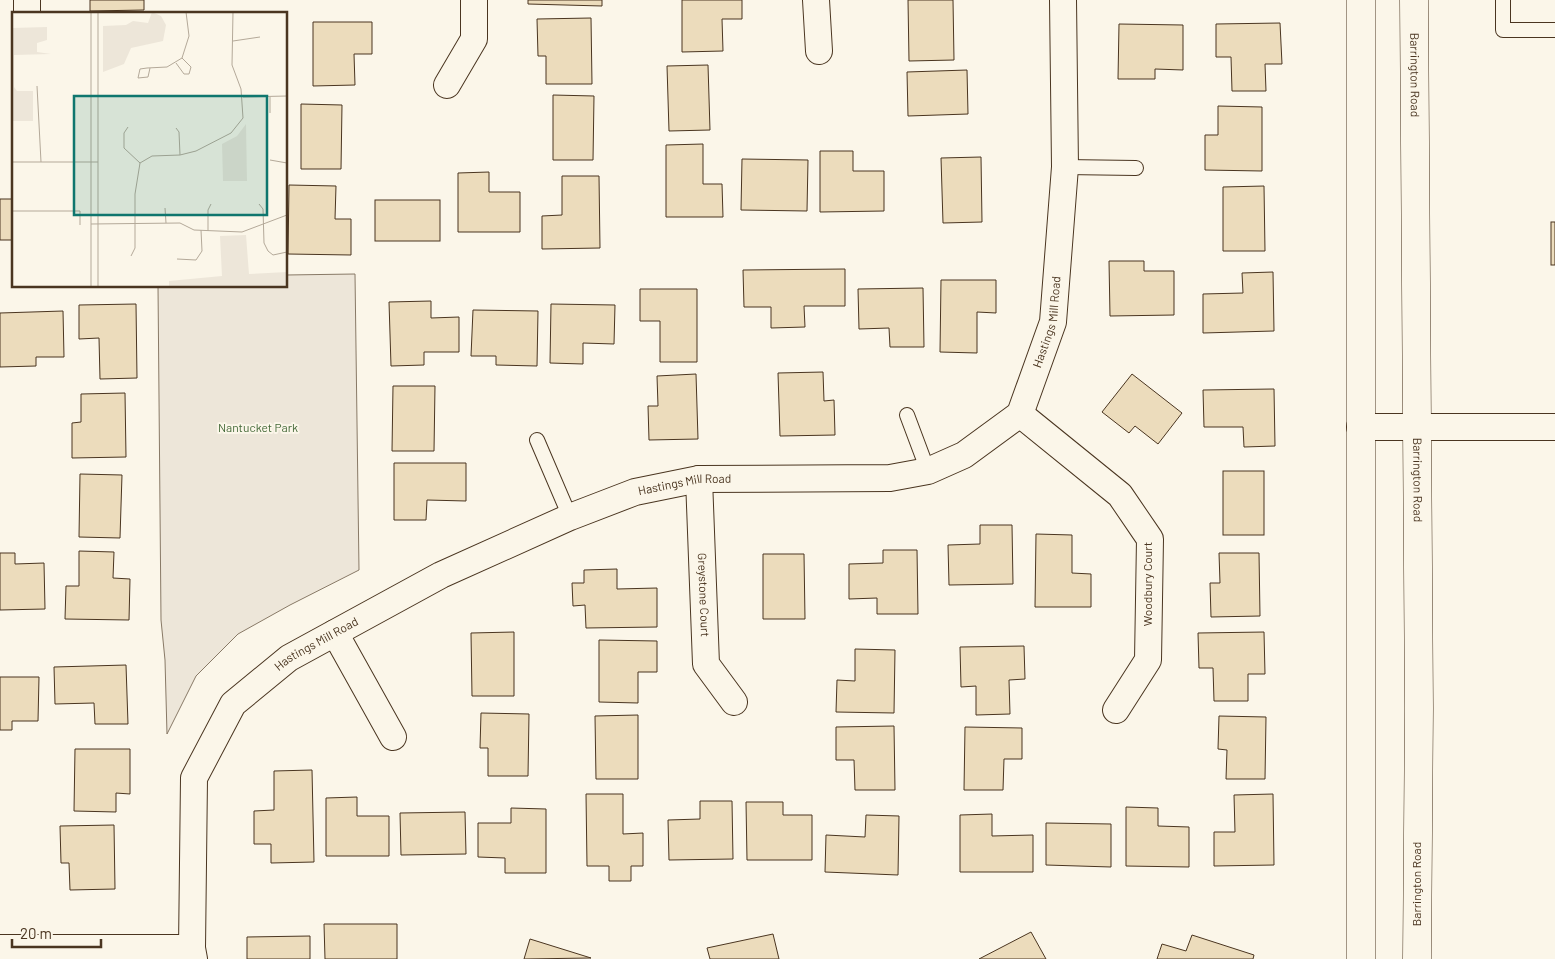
<svg xmlns="http://www.w3.org/2000/svg" width="1555" height="959" viewBox="0 0 1555 959" font-family="Barlow,sans-serif">
	<style>
		.green { fill: #ede6d9; stroke: #887966 }
		.building { fill: #ecdcbc; stroke: #4a3520 }
		.lines { fill: none; stroke-linecap: round; stroke-linejoin: round }
		.service-casing { stroke: #4a3520; stroke-width: 16 }
		.minor-casing { stroke: #4a3520; stroke-width: 28 }
		.secondary-casing { stroke: #4a3520; stroke-width: 29 }
		.service { stroke: #fbf6e9; stroke-width: 14 }
		.minor { stroke: #fbf6e9; stroke-width: 26 }
		.secondary { stroke: #fbf6e9; stroke-width: 28 }
		.labels { text-anchor: middle; stroke-width: 4; stroke-linejoin: round; paint-order: stroke }
		.street-label { font-size: 12px; fill: #4a3520; stroke: #fbf6e9 }
		.park-label { font-size: 12px; fill: #436837; stroke: #fbf6e9 }
		.inset-road { fill: none; stroke: #b4a999; stroke-width: 1 }
		.view { fill: #0f766e; fill-opacity: 0.15; stroke: #0f766e; stroke-width: 2.5 }
		.inset-edge { fill: none; stroke: #4a3520; stroke-width: 2.5 }
	</style>
	<rect width="100%" height="100%" fill="#fbf6e9"/>
	<polygon class="green" points="355,274 359,570 290,605 238,634 196,676 167,734 165,660 161,620 158,286 286,286 286,275"/>
	<g class="building">
		<polygon points="90,0 144,0 144,10 90,11"/>
		<polygon points="528,0 602,0 602,6 528,4"/>
		<polygon points="682,0 742,0 742,19 722,19 723,51 682,52"/>
		<polygon points="908,0 953,0 954,60 909,61"/>
		<polygon points="591,18 592,84 546,84 546,56 538,56 537,19"/>
		<polygon points="313,22 372,22 372,54 354,54 355,85 313,86"/>
		<polygon points="1280,23 1282,64 1265,64 1266,91 1232,91 1231,57 1216,57 1216,24"/>
		<polygon points="1119,24 1183,25 1183,70 1155,69 1155,79 1118,79"/>
		<polygon points="708,65 710,130 669,131 667,66"/>
		<polygon points="967,70 968,114 908,116 907,72"/>
		<polygon points="553,95 594,96 593,160 553,160"/>
		<polygon points="301,104 342,105 341,169 301,169"/>
		<polygon points="1218,106 1262,107 1262,171 1205,170 1205,135 1218,135"/>
		<polygon points="703,144 703,184 722,184 723,217 666,217 666,145"/>
		<polygon points="820,151 853,151 853,171 884,171 884,211 820,212"/>
		<polygon points="981,157 982,222 943,223 941,158"/>
		<polygon points="742,159 808,160 807,211 741,210"/>
		<polygon points="489,172 489,192 520,192 520,232 458,232 458,173"/>
		<polygon points="562,176 599,176 600,248 542,249 542,216 562,215"/>
		<polygon points="289,185 336,186 335,219 351,219 351,255 288,254"/>
		<polygon points="1264,186 1265,251 1223,251 1223,187"/>
		<rect x="0" y="199" width="14" height="41"/>
		<rect x="375" y="200" width="65" height="41"/>
		<rect x="1551" y="222" width="4" height="43"/>
		<polygon points="1109,261 1144,261 1144,271 1174,271 1174,315 1110,316"/>
		<polygon points="845,269 845,306 804,306 805,327 771,328 771,307 744,307 743,270"/>
		<polygon points="1273,272 1274,331 1203,333 1203,294 1243,293 1242,273"/>
		<polygon points="941,280 996,280 996,313 977,312 977,353 940,352"/>
		<polygon points="923,288 924,347 890,347 889,328 859,329 858,289"/>
		<polygon points="640,289 697,289 697,362 660,362 660,321 640,321"/>
		<polygon points="431,301 431,318 459,317 459,352 424,352 424,365 391,366 389,302"/>
		<polygon points="136,304 137,378 100,379 99,338 79,339 79,305"/>
		<polygon points="551,304 615,305 614,344 583,343 583,364 550,363"/>
		<polygon points="473,310 538,311 537,366 496,365 496,356 471,356"/>
		<polygon points="63,311 64,357 36,357 36,366 0,367 0,313"/>
		<polygon points="823,372 824,401 834,400 835,435 780,436 778,373"/>
		<polygon points="696,374 698,439 649,440 648,406 658,406 657,376"/>
		<polygon points="1132,374 1182,413 1158,444 1135,426 1129,433 1102,412"/>
		<polygon points="393,386 435,386 434,451 392,451"/>
		<polygon points="1274,389 1275,446 1244,447 1243,427 1204,427 1203,390"/>
		<polygon points="125,393 126,457 72,458 72,423 81,422 81,394"/>
		<polygon points="394,463 466,463 466,501 427,500 426,520 394,520"/>
		<rect x="1223" y="471" width="41" height="64"/>
		<polygon points="80,474 122,475 120,538 79,537"/>
		<polygon points="980,525 1012,525 1013,584 949,585 948,545 980,544"/>
		<polygon points="1036,534 1072,535 1072,573 1091,574 1091,607 1035,607"/>
		<polygon points="883,550 917,550 918,614 877,614 877,598 849,599 849,564 883,563"/>
		<polygon points="79,551 114,552 113,578 130,579 129,620 65,619 66,586 79,586"/>
		<polygon points="0,553 15,553 15,564 44,563 45,609 0,610"/>
		<polygon points="1219,553 1259,553 1260,616 1211,617 1210,583 1220,583"/>
		<polygon points="763,554 804,554 805,619 763,619"/>
		<polygon points="617,569 617,589 657,588 657,627 586,628 585,605 573,606 572,583 584,583 584,570"/>
		<polygon points="514,632 514,696 472,696 471,633"/>
		<polygon points="1264,632 1265,674 1248,674 1248,701 1214,701 1213,668 1199,668 1198,633"/>
		<polygon points="599,640 657,641 657,672 638,672 638,703 599,702"/>
		<polygon points="1024,646 1025,679 1009,680 1010,714 976,715 976,686 961,687 960,647"/>
		<polygon points="855,649 895,650 894,713 836,712 837,680 855,681"/>
		<polygon points="126,665 128,724 95,724 94,703 55,704 54,667"/>
		<polygon points="0,677 39,677 38,721 12,721 12,730 0,730"/>
		<polygon points="481,713 529,714 528,776 488,776 488,748 480,748"/>
		<polygon points="638,715 638,779 596,779 595,716"/>
		<polygon points="1219,716 1266,717 1265,779 1226,779 1227,750 1218,749"/>
		<polygon points="894,726 895,790 855,790 854,760 836,760 836,727"/>
		<polygon points="965,727 1022,728 1022,759 1004,759 1003,790 964,790"/>
		<polygon points="75,749 130,749 130,794 116,793 116,812 74,811"/>
		<polygon points="312,770 314,862 271,863 271,844 254,844 254,811 274,810 274,771"/>
		<polygon points="586,794 623,794 623,834 643,833 643,866 631,866 631,881 609,881 609,866 587,866"/>
		<polygon points="1273,794 1274,865 1214,866 1214,832 1235,832 1234,795"/>
		<polygon points="357,797 357,816 389,816 389,856 326,856 326,798"/>
		<polygon points="700,801 732,801 733,859 669,860 668,820 700,819"/>
		<polygon points="746,802 783,802 783,815 812,815 812,860 747,860"/>
		<polygon points="1126,807 1158,808 1158,826 1189,827 1189,867 1126,866"/>
		<polygon points="511,808 546,809 546,873 505,873 505,858 478,857 478,823 511,823"/>
		<polygon points="465,812 466,854 401,855 400,813"/>
		<polygon points="992,814 992,836 1033,835 1033,872 960,872 960,815"/>
		<polygon points="866,815 899,816 898,875 825,872 826,835 865,837"/>
		<polygon points="1046,823 1111,824 1111,867 1046,865"/>
		<polygon points="114,825 115,889 70,890 69,863 61,863 60,826"/>
		<polygon points="324,924 397,924 397,959 325,959"/>
		<polygon points="1031,932 1046,959 979,959"/>
		<polygon points="773,934 779,959 710,959 707,948"/>
		<polygon points="1192,935 1254,955 1253,959 1157,959 1162,944 1186,951"/>
		<polygon points="310,936 310,959 247,959 247,937"/>
		<polygon points="530,939 591,958 524,959"/>
	</g>
	<g class="lines">
		<g class="service-casing">
			<g id="service">
				<polyline points="1503,0 1503,30 1555,30"/>
				<polyline points="1065,167 1136,168"/>
				<polyline points="907,415 928,471"/>
				<polyline points="537,440 570,517"/>
			</g>
		</g>
		<g class="minor-casing">
			<g id="minor">
				<polyline points="27,0 27,14"/>
				<polyline points="816,0 819,51"/>
				<polyline points="447,85 474,39 474,0"/>
				<polyline points="1020,414 1120,495 1150,539 1148,660 1116,710"/>
				<polyline points="1360,427 1555,427"/>
				<path id="s1" d="M699 479 706 664 734 702"/>
				<polyline points="335,633 393,737"/>
				<polyline points="0,948 192,948"/>
				<path id="s2" d="M194 959 192 948 194 778 233 704 289 658 441 575 570 517 635 492 699 479 890 478 928 471 964 455 1020 414 1053 322 1065 167 1063 0"/>
			</g>
		</g>
		<g class="secondary-casing">
			<g id="secondary">
				<path id="s3" d="M1414 0 1419 708 1417 959"/>
				<polyline points="1361,959 1361,0"/>
			</g>
		</g>
		<use href="#service" class="service"/>
		<use href="#minor" class="minor"/>
		<use href="#secondary" class="secondary"/>
	</g>
	<g class="labels">
		<g class="street-label">
			<text dy="4" stroke="none"><textPath href="#s3" startOffset="75">Barrington Road</textPath></text>
			<text dy="4" stroke="none"><textPath href="#s2" startOffset="1222">Hastings Mill Road</textPath></text>
			<text dy="4" stroke="none"><textPath href="#s3" startOffset="480">Barrington Road</textPath></text>
			<text dy="4" stroke="none"><textPath href="#s2" startOffset="772">Hastings Mill Road</textPath></text>
			<text transform="translate(1148 584) rotate(-90)" y="4">Woodbury Court</text>
			<text dy="4" stroke="none"><textPath href="#s1" startOffset="116">Greystone Court</textPath></text>
			<text dy="4" stroke="none"><textPath href="#s2" startOffset="368">Hastings Mill Road</textPath></text>
			<text transform="translate(1417 884) rotate(-90)" y="4">Barrington Road</text>
		</g>
		<g class="park-label">
			<text x="258" y="432">Nantucket Park</text>
		</g>
	</g>
	<g transform="translate(12 12)">
		<rect width="275" height="275" fill="#fbf6e9"/>
		<path d="M140 0 149 4 154 13 151 29 119 36 112 52 91 60V14L114 13 121 9 136 11ZM35 15V28L25 31V40L39 42 2 43V75L5 79H21V109H0V16ZM234 112 235 169H211L210 132 225 124ZM234 223 237 262 275 260V275H157V269L210 264 208 224Z" fill="#ede6d9"/>
		<path class="inset-road" d="M86 0V275M221 29 248 25M164 51 172 62H177L179 55 170 46M138 56 136 65 126 66 128 57 135 56 155 55 170 46 177 24 174 0M25 74 29 150M231 85 275 84M258 101V85M116 115 112 121V136L128 151M164 116 167 120 168 143M258 148 275 151M0 150H86M247 192 251 197 252 231 256 239 261 243 275 240M153 196 154 211M0 199H68V213M79 212 168 211 182 218 230 220 275 203M196 219V198L199 192M119 244 123 236V182L128 151 140 144 168 143 184 139 219 121 231 106 229 77 220 53 221 0M165 247 184 248 190 239 189 218M79 275V0"/>
		<path class="view" d="M62 84H255V203H62Z"/>
		<rect width="275" height="275" class="inset-edge"/>
	</g>
	<path d="M12 939v8h89v-8" fill="none" stroke="#4a3520" stroke-width="2.5"/>
	<text x="20" y="939" font-size="15" fill="#4a3520" stroke="#fbf6e9" stroke-width="4" paint-order="stroke">20 m</text>
</svg>
